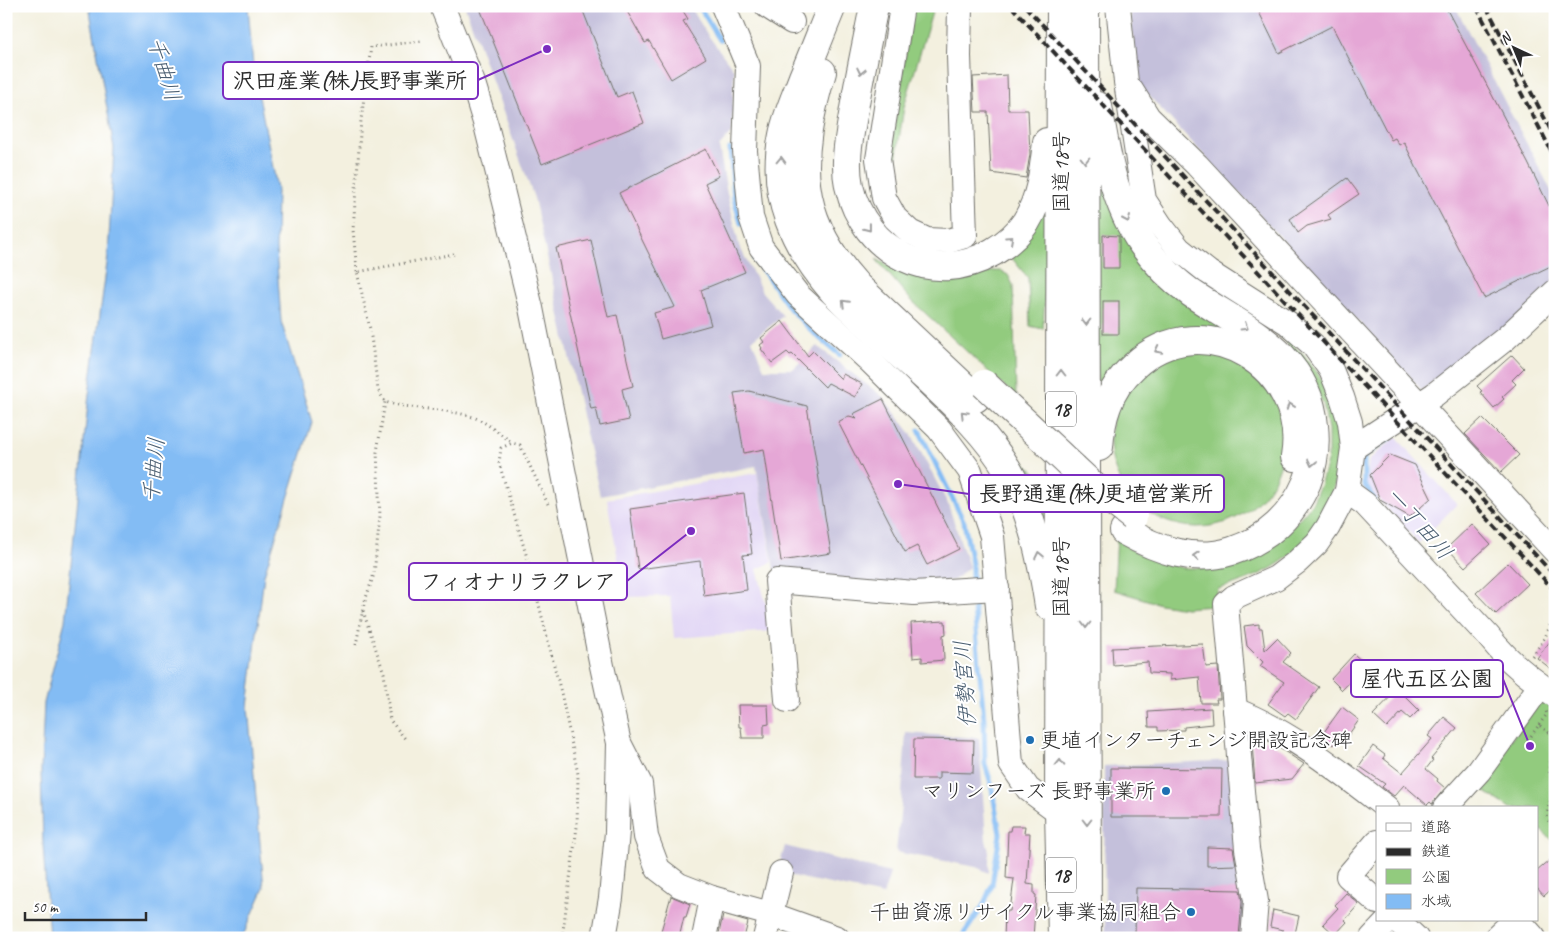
<svg xmlns="http://www.w3.org/2000/svg" width="1561" height="944" viewBox="0 0 1561 944" font-family="Caveat,'Klee One',sans-serif">
	<style>
		.built { fill: #e0d4f4 }
		.industrial { fill: #c4c0db }
		.green { fill: #92cb7e; stroke: #5e7b54 }
		.water { fill: #83bcf4; stroke: #577490 }
		.lines { fill: none; stroke-linecap: round; stroke-linejoin: round }
		.stream { stroke: #83bcf4; stroke-width: 5 }
		.building { fill: #e5a7d6 }
		.minor-casing { stroke: #71706a; stroke-width: 26 }
		.highway-casing { stroke: #71706a; stroke-width: 30 }
		.path { stroke: #71706a; stroke-width: 3; stroke-dasharray: 1 4; stroke-linecap: butt }
		.minor { stroke: #fff; stroke-width: 24 }
		.highway { stroke: #fff; stroke-width: 28 }
		.rail { stroke: #2b2b2b; stroke-width: 4; stroke-dasharray: 8 4; stroke-linecap: butt }
		.highway-bridge-casing { stroke: #71706a; stroke-width: 30; stroke-linecap: butt }
		.highway-bridge { stroke: #fff; stroke-width: 28 }
		.oneway { stroke: #a0a0a0 }
		.poi-dot { fill: #1f6fb2; stroke: #fff; stroke-width: 2 }
		.labels { text-anchor: middle; stroke-width: 4; stroke-linejoin: round; paint-order: stroke }
		.shield { fill: #fff; stroke: #6b6b6b; stroke-width: 1 }
		.shield-label { font-size: 20px; font-weight: bold; fill: #2b2b2b }
		.street-label { font-size: 21px; fill: #2b2b2b; stroke: #fff }
		.poi-label { font-size: 21px; fill: #2b2b2b; stroke: #fff; text-anchor: end }
		.water-label { font-size: 22px; font-style: italic; fill: #4a5e71; stroke: #fff }
		.leader { fill: none; stroke: #7b2cbf; stroke-width: 2 }
		.callout-dot { fill: #7b2cbf; stroke: #fff; stroke-width: 2 }
		.callout { fill: #fff; stroke: #7b2cbf; stroke-width: 2 }
		.callout-label { font-size: 22px; text-anchor: middle; font-weight: bold; fill: #2b2b2b }
	</style>
	<rect width="100%" height="100%" fill="#fff"/>
	<filter id="ink" filterUnits="userSpaceOnUse"><feTurbulence type="fractalNoise" baseFrequency=".02" numOctaves="2"/><feDisplacementMap in="SourceGraphic" scale="10" xChannelSelector="R" yChannelSelector="G"/><feConvolveMatrix kernelMatrix="1 2 1 2 8 2 1 2 1" color-interpolation-filters="sRGB"/></filter>
	<filter id="wash" filterUnits="userSpaceOnUse"><feTurbulence type="fractalNoise" baseFrequency=".0096" numOctaves="4" result="noise"/><feDisplacementMap in="SourceGraphic" scale="20" xChannelSelector="R" yChannelSelector="G"/><feGaussianBlur stdDeviation="1.12" result="paint"/><feColorMatrix in="noise" values="0 0 0 0 0 0 0 0 0 0 0 0 0 0 0 0 0 1.4 0 .05"/><feComposite in="paint" operator="in"/></filter>
	<g filter="url(#wash)">
		<rect width="100%" height="100%" fill="#f3f0df"/>
		<g class="built">
			<polygon points="1396,437 1457,504 1419,543 1377,498 1366,482 1369,460"/>
			<polygon points="757,473 772,562 757,569 773,631 674,638 670,596 625,597 607,499"/>
		</g>
		<g class="industrial">
			<polygon points="465,6 690,6 707,34 734,70 732,132 719,147 727,193 739,245 762,292 783,316 752,340 764,369 793,369 817,346 883,397 912,435 948,504 969,567 954,580 914,586 782,575 774,569 756,466 600,496 534,198"/>
			<polygon points="1130,6 1455,6 1555,198 1555,280 1517,320 1422,390 1137,83"/>
			<polygon points="906,733 979,738 986,840 989,852 989,873 976,867 896,852 901,806"/>
			<polygon points="1236,760 1248,938 1105,938 1104,766"/>
			<polygon points="785,846 890,873 883,895 787,875 778,870"/>
		</g>
		<g class="green">
			<polygon points="913,6 934,6 904,107 893,179 891,147"/>
			<polygon points="1103,177 1110,197 1248,339 1178,336 1097,410 1098,180"/>
			<polygon points="1046,193 1048,244 1043,329 1030,326 1028,278 1007,252"/>
			<polygon points="876,259 900,271 932,279 974,277 993,271 1001,271 1008,275 1013,285 1016,397 910,299"/>
			<path d="M1280 335C1357 388 1359 495 1290 555 1269 573 1244 581 1218 589L1214 606 1185 608 1160 604 1114 590 1117 536 1128 548 1146 557 1182 568H1218L1242 561 1266 551 1291 528 1312 504 1321 483 1328 458V430L1323 403 1290 347Z"/>
			<circle cx="1197" cy="440" r="87"/>
			<polygon points="1000,440 1048,484 1048,546"/>
			<polygon points="1541,699 1545,700 1555,707 1555,842 1537,827 1537,808 1510,808 1476,786"/>
		</g>
		<polygon class="water" points="89,6 248,6 253,66 277,188 276,249 281,321 312,422 264,575 248,707 264,888 242,938 49,938 43,844 41,771 44,703 65,621 89,394 108,256 114,148"/>
		<g class="lines">
			<g class="stream">
				<polyline points="699,6 720,40"/>
				<polyline points="730,149 734,199 741,223"/>
				<polyline points="755,259 791,310 816,335 840,355"/>
				<polyline points="919,430 964,522 972,564 972,583"/>
				<polyline points="1374,499 1364,484 1364,456 1391,437"/>
				<polyline points="961,938 983,906 992,885 1000,834 991,783 985,764 984,720 973,597"/>
			</g>
		</g>
		<g id="blocks">
			<g class="building">
				<polygon points="479,6 581,6 617,97 632,91 644,123 542,164"/>
				<polygon points="624,6 680,6 688,19 683,21 706,58 671,79 649,41 645,43"/>
				<polygon points="1256,6 1445,6 1528,163 1555,218 1555,264 1484,298 1417,169 1404,142 1399,145 1395,138 1391,140 1332,26 1279,53"/>
				<polygon points="1007,75 1008,110 1028,110 1030,154 1026,178 991,173 988,112 975,112 973,77"/>
				<polygon points="706,149 719,176 705,183 745,272 701,290 711,325 661,339 654,313 675,307 619,193"/>
				<polygon points="1347,178 1359,194 1328,215 1331,219 1307,226 1298,233 1290,219"/>
				<polygon points="1103,235 1119,236 1119,268 1103,268"/>
				<polygon points="591,240 608,317 617,315 633,386 622,389 629,420 600,426 596,408 591,409 556,248"/>
				<rect x="1103" y="301" width="16" height="33"/>
				<polygon points="782,321 808,356 813,351 841,379 843,374 862,384 855,397 828,383 825,387 792,354 790,355 787,352 772,363 761,349 762,348 760,345 764,342 761,338"/>
				<polygon points="1512,355 1524,368 1512,380 1516,384 1502,397 1504,399 1494,408 1480,392 1482,391 1477,386"/>
				<polygon points="749,391 807,406 831,553 781,561 764,449 744,453 734,393"/>
				<polygon points="883,399 959,549 927,565 917,546 905,552 838,422 849,416 857,418 853,414"/>
				<polygon points="1482,418 1519,455 1501,472 1465,434"/>
				<polygon points="1390,455 1415,465 1431,498 1410,517 1380,500 1370,475"/>
				<polygon points="744,493 752,554 743,555 747,590 704,596 700,561 638,569 630,509"/>
				<polygon points="1472,524 1490,544 1465,567 1447,548"/>
				<polygon points="1508,563 1528,584 1496,614 1476,593"/>
				<polygon points="945,621 946,634 943,635 944,660 922,662 922,657 913,658 911,623"/>
				<polygon points="1259,624 1259,628 1262,628 1265,650 1277,638 1291,653 1283,662 1319,687 1296,719 1288,713 1285,716 1268,704 1284,682 1260,666 1263,662 1247,646 1244,626"/>
				<polygon points="1555,635 1555,672 1537,658"/>
				<polygon points="1203,644 1206,667 1218,666 1220,699 1216,699 1217,703 1201,703 1199,677 1170,680 1170,674 1149,673 1148,662 1113,665 1112,648"/>
				<polygon points="1354,654 1366,665 1342,690 1331,679"/>
				<polygon points="1398,689 1419,710 1410,719 1402,712 1387,728 1373,715"/>
				<polygon points="738,705 768,705 769,724 764,725 764,738 742,738 741,727 739,727"/>
				<polygon points="1342,707 1359,720 1344,741 1339,738 1334,745 1321,736"/>
				<polygon points="1211,708 1212,724 1184,727 1184,730 1158,731 1158,727 1149,727 1148,712"/>
				<polygon points="1444,717 1457,728 1431,759 1433,760 1426,769 1438,779 1437,781 1445,788 1432,804 1430,802 1427,805 1404,785 1394,796 1382,787 1385,784 1359,766 1373,746 1385,755 1383,758 1402,773 1432,739 1428,736"/>
				<polygon points="914,739 974,740 973,773 939,772 939,779 913,779"/>
				<polygon points="1267,740 1304,764 1292,779 1255,783 1252,743"/>
				<polygon points="1111,768 1222,769 1221,817 1111,817"/>
				<polygon points="1011,826 1025,826 1024,833 1030,833 1027,884 1034,885 1034,894 1036,895 1033,938 1004,938 1005,913 1007,913 1007,911 1010,911 1014,879 1006,878 1008,831 1010,831"/>
				<polygon points="1207,847 1233,848 1236,865 1207,866"/>
				<polygon points="1555,856 1555,886 1544,896 1537,888 1537,871"/>
				<polygon points="1136,888 1240,890 1242,902 1239,936 1158,938 1158,935 1135,934"/>
				<polygon points="1346,893 1359,904 1345,920 1347,922 1335,935 1323,924 1338,908 1335,905"/>
				<polygon points="671,896 690,904 686,917 684,917 679,938 659,938"/>
				<polygon points="1273,910 1299,916 1294,938 1281,938 1283,930 1270,927"/>
				<polygon points="723,915 748,922 744,938 718,938"/>
			</g>
		</g>
	</g>
	<g filter="url(#ink)">
		<use href="#blocks" fill-opacity="0" stroke="#71706a" stroke-width="1"/>
		<g class="lines">
			<g class="minor-casing">
				<g id="minor">
					<polyline points="442,6 473,83 487,129 531,308 602,666 619,743 617,832 611,898 604,938"/>
					<polyline points="723,6 748,66 745,151 751,217 761,247 798,295 871,362 939,429 970,471 992,536 1011,764 1028,789 1059,812"/>
					<polyline points="767,6 792,22"/>
					<polyline points="902,6 878,159 884,198 895,218 910,232 927,240 948,241 965,236 959,56 960,6"/>
					<polyline points="1118,6 1126,82 1144,200 1161,226 1179,249 1208,272 1288,323 1313,345 1331,370 1342,397 1350,422 1353,448 1347,491 1328,527 1317,543 1297,562 1276,578 1234,597 1226,604 1247,849 1256,901 1253,938"/>
					<polyline points="1131,90 1148,117 1197,165 1555,551"/>
					<polyline points="1353,448 1434,395 1505,339 1555,292"/>
					<path d="M1347 491 1365 504 1488 636C1508 661 1528 678 1555 695"/>
					<polyline points="787,700 777,581 914,593 997,588"/>
					<path d="M1235 710C1291 732 1339 771 1387 808"/>
					<polyline points="620,745 640,784 646,837 658,869 679,885 712,898 770,914 837,938"/>
					<polyline points="1445,808 1479,771 1540,686"/>
					<polyline points="1377,842 1348,876 1377,902"/>
					<polyline points="1397,920 1416,938"/>
					<polyline points="1518,920 1534,938"/>
					<polyline points="704,938 712,898"/>
					<polyline points="765,938 781,873"/>
					<polyline points="1372,938 1389,920"/>
					<polyline points="1496,938 1515,920"/>
				</g>
			</g>
			<g class="highway-casing">
				<g id="highway">
					<path d="M832 6C822 30 813 54 803 77 796 96 787 115 783 135 770 196 795 247 834 292 863 321 893 348 923 375 955 405 987 434 1009 472 1032 512 1042 561 1049 606"/>
					<path d="M874 6C867 42 859 78 853 115 849 138 844 162 849 186 864 252 932 288 993 252 1005 245 1018 234 1026 222 1041 198 1044 169 1047 142"/>
					<polyline points="1061,6 1059,812 1062,938"/>
					<polyline points="1085,6 1087,938"/>
					<path d="M822 72C796 159 794 217 858 287L976 398"/>
					<path d="M1098 106C1106 154 1114 204 1143 245 1156 263 1173 280 1191 293 1244 329 1308 353 1314 426 1316 445 1314 464 1307 482 1293 515 1267 540 1232 551 1193 563 1158 550 1124 531"/>
					<path d="M1099 447C1100 433 1102 419 1107 406 1112 391 1122 377 1134 366 1203 301 1310 368 1295 457"/>
				</g>
			</g>
			<g class="path">
				<path d="M454 254 357 272 370 329 378 390 385 402C414 410 445 408 473 417 485 421 501 435 512 442"/>
				<polyline points="357,272 353,230 361,120 371,47 421,41"/>
				<polyline points="548,504 520,445 512,443 501,448 499,463 528,561 562,697 578,774 577,827 562,938"/>
				<polyline points="363,611 384,673 390,720 406,740"/>
				<polyline points="356,645 364,604 374,574 380,516 377,452 385,402"/>
				<path d="M1532 656C1546 638 1549 631 1555 609"/>
				<polyline points="1539,725 1547,714 1546,711"/>
				<polyline points="1531,736 1539,725 1555,737"/>
				<path d="M1555 753C1542 772 1555 775 1552 792 1550 809 1541 815 1555 830"/>
			</g>
			<use href="#minor" class="minor"/>
			<use href="#highway" class="highway"/>
			<g class="rail">
				<polyline points="1011,6 1555,591"/>
				<polyline points="1025,6 1555,576"/>
				<polyline points="1476,6 1555,158"/>
				<polyline points="1486,6 1555,138"/>
			</g>
			<g class="highway-bridge-casing">
				<polyline id="highway-bridge" points="984,384 1091,484 1133,517"/>
			</g>
			<use href="#highway-bridge" class="highway-bridge"/>
		</g>
		<defs><path id="oneway-chevron" d="M-2-3.5L2.5 0L-2 3.5" fill="none" stroke-width="1.6" stroke-linecap="round" stroke-linejoin="round" transform="scale(1.25)"/></defs>
		<g class="oneway">
			<use href="#oneway-chevron" transform="translate(861 71) rotate(102)"/>
			<use href="#oneway-chevron" transform="translate(781 160) rotate(-88)"/>
			<use href="#oneway-chevron" transform="translate(1085 160) rotate(90)"/>
			<use href="#oneway-chevron" transform="translate(1127 219) rotate(66)"/>
			<use href="#oneway-chevron" transform="translate(868 228) rotate(52)"/>
			<use href="#oneway-chevron" transform="translate(1010 239) rotate(-42)"/>
			<use href="#oneway-chevron" transform="translate(845 303) rotate(-135)"/>
			<use href="#oneway-chevron" transform="translate(1086 322) rotate(90)"/>
			<use href="#oneway-chevron" transform="translate(1245 327) rotate(32)"/>
			<use href="#oneway-chevron" transform="translate(1158 350) rotate(153)"/>
			<use href="#oneway-chevron" transform="translate(1061 373) rotate(-90)"/>
			<use href="#oneway-chevron" transform="translate(1290 406) rotate(-110)"/>
			<use href="#oneway-chevron" transform="translate(964 414) rotate(-135)"/>
			<use href="#oneway-chevron" transform="translate(1312 463) rotate(102)"/>
			<use href="#oneway-chevron" transform="translate(1039 555) rotate(-102)"/>
			<use href="#oneway-chevron" transform="translate(1196 556) rotate(-177)"/>
			<use href="#oneway-chevron" transform="translate(1086 625) rotate(90)"/>
			<use href="#oneway-chevron" transform="translate(1060 763) rotate(-89)"/>
			<use href="#oneway-chevron" transform="translate(1087 822) rotate(90)"/>
		</g>
	</g>
	<g class="poi-dot">
		<circle cx="1030" cy="740" r="5"/>
		<circle cx="1166" cy="791" r="5"/>
		<circle cx="1191" cy="912" r="5"/>
	</g>
	<g class="labels">
		<g class="shield">
			<rect x="1046" y="391.5" width="30" height="35" rx="4"/>
			<rect x="1046" y="857.5" width="30" height="35" rx="4"/>
		</g>
		<g class="shield-label">
			<text x="1061" y="416">18</text>
			<text x="1061" y="882">18</text>
		</g>
		<g class="street-label">
			<text transform="translate(1061 172) rotate(-90)" y="7">国道18号</text>
			<text transform="translate(1061 577) rotate(-90)" y="7">国道18号</text>
		</g>
		<g class="poi-label">
			<text x="1040" y="747" text-anchor="start">更埴インターチェンジ開設記念碑</text>
			<text x="1156" y="798">マリンフーズ 長野事業所</text>
			<text x="1181" y="919">千曲資源リサイクル事業協同組合</text>
		</g>
		<g class="water-label">
			<text transform="translate(165 69) rotate(73)" y="8">千曲川</text>
			<text transform="translate(153 470) rotate(-85)" y="8">千曲川</text>
			<text transform="translate(1420 523) rotate(49)" y="8">一丁田川</text>
			<text transform="translate(964 684) rotate(-94)" y="8">伊勢宮川</text>
		</g>
	</g>
	<path class="leader" d="M547 49L478 80M898 484L969 494M691 531L627 581M1530 746L1503 679"/>
	<g class="callout-dot">
		<circle cx="547" cy="49" r="5"/>
		<circle cx="898" cy="484" r="5"/>
		<circle cx="691" cy="531" r="5"/>
		<circle cx="1530" cy="746" r="5"/>
	</g>
	<g class="callout">
		<rect x="223" y="62" width="255" height="37" rx="5"/>
		<rect x="969" y="475" width="255" height="37" rx="5"/>
		<rect x="409" y="563" width="218" height="37" rx="5"/>
		<rect x="1351" y="660" width="152" height="37" rx="5"/>
	</g>
	<g class="callout-label">
		<text x="350" y="88">沢田産業(株)長野事業所</text>
		<text x="1096" y="501">長野通運(株)更埴営業所</text>
		<text x="518" y="589">フィオナリラクレア</text>
		<text x="1427" y="686">屋代五区公園</text>
	</g>
	<rect width="1561" height="944" fill="none" stroke="#fff" stroke-width="25"/>
	<rect x="1376" y="806" width="162" height="115" fill="#ffffff" stroke="#aaaaaa"/>
	<rect x="1386" y="823" width="25" height="8" fill="#ffffff" stroke="#aaaaaa"/>
	<text x="1421" y="832" font-size="15" fill="#2b2b2b">道路</text>
	<rect x="1386" y="848" width="25" height="8" fill="#2b2b2b" stroke="#aaaaaa"/>
	<text x="1421" y="856" font-size="15" fill="#2b2b2b">鉄道</text>
	<rect x="1386" y="869" width="25" height="15" fill="#92cb7e" stroke="#aaaaaa"/>
	<text x="1421" y="882" font-size="15" fill="#2b2b2b">公園</text>
	<rect x="1386" y="894" width="25" height="15" fill="#83bcf4" stroke="#aaaaaa"/>
	<text x="1421" y="906" font-size="15" fill="#2b2b2b">水域</text>
	<g transform="translate(1514 48) rotate(316)" stroke="#ffffff" stroke-width="4" paint-order="stroke">
	<path d="M0-4L9 19L0 12L-9 19Z" fill="#2b2b2b"/>
	<text y="-8" font-size="14" font-weight="bold" text-anchor="middle" fill="#2b2b2b">N</text>
	</g>
	<path d="M25 912v8h121v-8" fill="none" stroke="#2b2b2b" stroke-width="2.5"/>
	<text x="32" y="912" font-size="15" fill="#2b2b2b" stroke="#ffffff" stroke-width="4" paint-order="stroke">50 m</text>
</svg>
